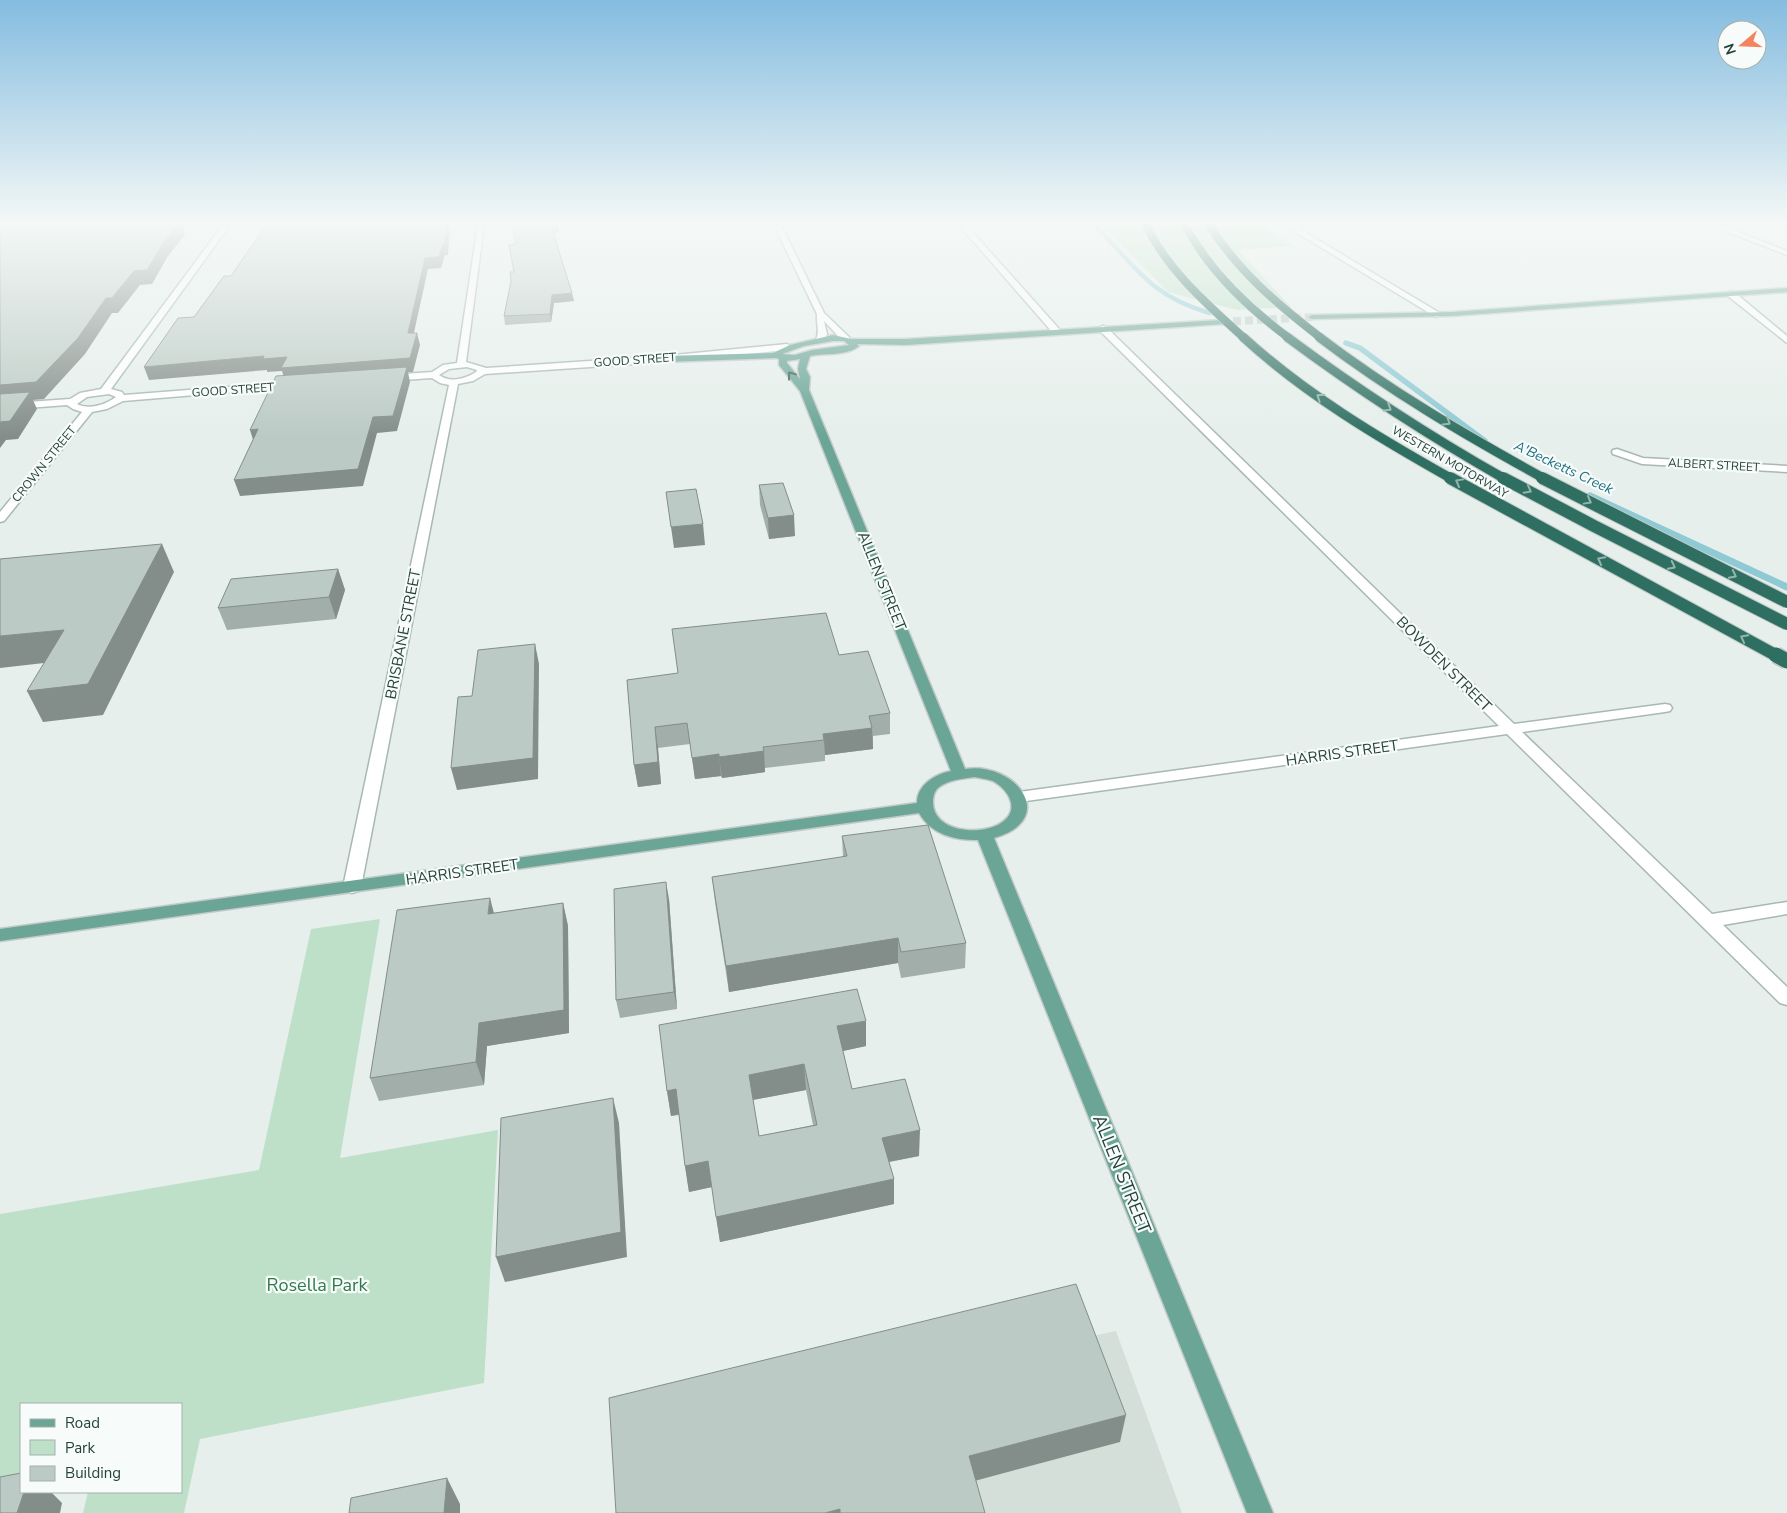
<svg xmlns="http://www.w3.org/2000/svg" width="1787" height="1513" viewBox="0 0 1787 1513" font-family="'Nunito Sans',sans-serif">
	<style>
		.built { fill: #d4dfda }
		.green { fill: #bfe0c8 }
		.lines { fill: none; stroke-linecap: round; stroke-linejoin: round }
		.stream-far2 { stroke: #8ec9d4; stroke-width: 4.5 }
		.stream-far1 { stroke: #8ec9d4; stroke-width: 5.5 }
		.stream { stroke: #8ec9d4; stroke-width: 7 }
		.major-tunnel { stroke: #bfccc8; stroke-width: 8; stroke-dasharray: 8 4; stroke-linecap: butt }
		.minor-casing { stroke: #a8b8b2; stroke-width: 3 }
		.major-casing { stroke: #c2cac8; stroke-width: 3 }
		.minor { fill: #fff; fill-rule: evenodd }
		.major { fill: #6aa596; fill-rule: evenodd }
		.highway-bridge-far3-casing { stroke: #c2cac8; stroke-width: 9; stroke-linecap: butt }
		.highway-bridge-far2-casing { stroke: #c2cac8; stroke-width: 11; stroke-linecap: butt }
		.highway-bridge-far1-casing { stroke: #c2cac8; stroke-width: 14; stroke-linecap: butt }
		.highway-bridge-casing { stroke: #c2cac8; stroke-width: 18; stroke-linecap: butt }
		.highway-bridge-far3 { stroke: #2f6f62; stroke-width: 8 }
		.highway-bridge-far2 { stroke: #2f6f62; stroke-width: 9 }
		.highway-bridge-far1 { stroke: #2f6f62; stroke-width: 12 }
		.highway-bridge { stroke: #2f6f62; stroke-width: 15 }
		.wall { fill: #a1aea9; fill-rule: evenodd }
		.shaded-wall { fill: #838d89 }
		.building { fill: #bbcac4; stroke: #838d89; fill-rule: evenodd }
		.oneway { stroke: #365b51 }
		.oneway2 { stroke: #93b5ae }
		.labels { text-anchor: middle; stroke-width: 4.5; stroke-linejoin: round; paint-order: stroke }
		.far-street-label { font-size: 12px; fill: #24423a; stroke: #f7fbf9 }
		.far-water-label { font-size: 14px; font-style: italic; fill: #1c6f80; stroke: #f7fbf9 }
		.street-label { font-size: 15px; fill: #24423a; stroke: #f7fbf9 }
		.near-street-label { font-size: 18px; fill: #24423a; stroke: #f7fbf9 }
		.near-park-label { font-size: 18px; fill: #2d7a4b; stroke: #f7fbf9 }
	</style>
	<rect width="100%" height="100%" fill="#e6efeb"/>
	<polygon class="built" points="1116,1331 1182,1513 619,1513 616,1440"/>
	<g class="green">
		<polygon points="1102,225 1262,225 1293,246 1238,250 1291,307 1237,310 1168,292"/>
		<polygon points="380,919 340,1158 498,1130 484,1383 200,1439 184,1513 83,1513 88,1492 181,1492 181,1404 21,1404 21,1478 0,1482 0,1214 259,1170 311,929"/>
	</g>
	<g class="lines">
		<path class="stream-far2" d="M1095 225C1135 266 1151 297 1210 313"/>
		<polyline class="stream-far1" points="1346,343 1360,348 1485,441"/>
		<polyline class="stream" points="1590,496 1787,587"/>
		<polyline class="major-tunnel" points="1221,322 1312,317"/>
		<g class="minor-casing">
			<g id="minor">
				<path d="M223 225H230L111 389 122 392 124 395 291 382 296 385 294 387 123 401 107 409 92 412 4 521 0 522V512L82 412 73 409 67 405 0 410V404L70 399 80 393 101 389ZM109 394 116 397C105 405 89 410 77 404L87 397Z"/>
				<path d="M478 225H484L466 362 486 368 664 356 787 344 791 347 787 350 664 362 485 374 473 381 458 384 361 887 358 891 352 893 346 891 343 887 449 385 440 383 432 378 389 381 384 378 389 375 432 372 443 365 457 363ZM467 367 477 370 476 372C465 379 450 383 439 375L449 369Z"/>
				<path d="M774 225H781L824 313 849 337V341H843L824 321 827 334 823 342 816 340C820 331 816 323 817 314Z"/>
				<polygon points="959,225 966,225 1060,330 1060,334 1054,334"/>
				<polygon points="1284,225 1321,225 1298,228 1443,315 1436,317"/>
				<polygon points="1710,225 1720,225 1787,251 1787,255"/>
				<polygon points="1728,292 1734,292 1787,336 1787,343 1728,296"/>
				<polygon points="1103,326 1106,327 1514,724 1665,704 1670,705 1672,708 1670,711 1665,712 1522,732 1712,914 1787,902 1787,914 1723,925 1787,987 1787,1005 1780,1003 1507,734 1019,802 1013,801 1011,797 1013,793 1019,792 1499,726 1100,331 1100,327"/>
				<polygon points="1617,449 1643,458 1787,466 1787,472 1642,464 1613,454 1612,452 1613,450"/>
			</g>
		</g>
		<g class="major-casing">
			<g id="major">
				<polygon points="1787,288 1787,292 1452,316 1312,319 1308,317 1312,315 1452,312"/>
				<path d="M1221 320H1224V324L906 345 857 344 859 346C847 356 825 353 810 356L806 369 810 377 809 390 965 769C1015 761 1060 819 994 838L1273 1513H1247L978 840C954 840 932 835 919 813L0 941V929L917 803C917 785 935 774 951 771L800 391 779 365V359L776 358 664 362 660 359 664 356 773 353 790 345 833 335 851 339H906ZM833 341H844L849 345 812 350 795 355 782 354 804 346ZM800 359 798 369 800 379 787 363V361ZM974 777C980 778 987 779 993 781 1009 790 1021 810 1001 823 982 836 933 833 933 802 933 797 934 792 938 788 947 780 962 779 974 777Z"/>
			</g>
		</g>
		<use href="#minor" class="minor"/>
		<use href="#major" class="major"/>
		<g class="highway-bridge-far3-casing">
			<g id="highway-bridge-far3">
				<path d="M1146 225C1168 271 1207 304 1244 338"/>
				<path d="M1185 225C1209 271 1247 307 1289 338"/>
				<path d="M1209 225C1238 271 1278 305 1321 338"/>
			</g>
		</g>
		<g class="highway-bridge-far2-casing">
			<g id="highway-bridge-far2">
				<path d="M1243 337C1305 394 1379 438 1452 479"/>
				<path d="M1287 337C1357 389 1429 436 1505 479"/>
				<path d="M1319 337C1390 391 1467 436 1545 479"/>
			</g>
		</g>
		<g class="highway-bridge-far1-casing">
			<g id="highway-bridge-far1">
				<polyline points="1450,478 1779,657"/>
				<polyline points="1503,478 1594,526 1787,624"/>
				<polyline points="1542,478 1787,602"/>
			</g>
		</g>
		<g class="highway-bridge-casing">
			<polyline id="highway-bridge" points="1776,655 1787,661"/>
		</g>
		<use href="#highway-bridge-far3" class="highway-bridge-far3"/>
		<use href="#highway-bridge-far2" class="highway-bridge-far2"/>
		<use href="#highway-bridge-far1" class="highway-bridge-far1"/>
		<use href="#highway-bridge" class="highway-bridge"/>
	</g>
	<g class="wall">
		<polygon points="558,225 559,232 554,233 574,301 554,303 551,322 505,325 504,316 514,272 516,244"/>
		<polygon points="759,485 795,536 769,539 760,505"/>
		<polygon points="338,569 345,590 336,619 227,630 218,608"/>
		<polygon points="839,655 890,713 890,734 873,736 873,749 825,755 825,761 765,768 765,772 722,778 721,776 695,779 690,744 658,748 661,784 638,787 634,765 627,680"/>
		<polygon points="842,836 966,943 965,968 901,978 898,963 729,992 715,902 712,877 843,857"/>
		<polygon points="669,899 677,1009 620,1018 616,1000"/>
		<polygon points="563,903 568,926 569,1033 487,1046 484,1085 379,1101 370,1078 494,913"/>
		<path d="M866 1021V1046L843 1051 852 1089 919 1156 889 1162 894 1204 720 1242 712 1187 689 1192 685 1166 679 1115 671 1116 667 1091ZM806 1090 813 1125 759 1136 753 1100Z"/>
	</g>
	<g class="shaded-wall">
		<polygon points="172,225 187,225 183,229 185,235 168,256 152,284 140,285 118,313 112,313 85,354 44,399 33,400 37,409 18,439 6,440 0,448 0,385 106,298"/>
		<polygon points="335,225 340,225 337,239 334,228"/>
		<polygon points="447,225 450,225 448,255 445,255 441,268 428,269 411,346 408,333 425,258"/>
		<polygon points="558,225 559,232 553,233 551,226"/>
		<polygon points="572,293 574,301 554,303 551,322 550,314 552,295"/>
		<polygon points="417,333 420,345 413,372 408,372 410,382 397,431 377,433 363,486 240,496 234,480 285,381 282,371 267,372 267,370 149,380 144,367 264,356"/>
		<polygon points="258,429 255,446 250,430"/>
		<polygon points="794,515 795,536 769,539 768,518"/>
		<polygon points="703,524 705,545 674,548 671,527"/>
		<polygon points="162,544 174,572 103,715 43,722 27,691"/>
		<polygon points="338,569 345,590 336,619 329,597"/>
		<polygon points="64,630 79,659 0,668 0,636"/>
		<polygon points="535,644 539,664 538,779 457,790 451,768"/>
		<polygon points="655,727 658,748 661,784 638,787 634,765"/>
		<polygon points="872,728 873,749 825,755 824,740 823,734"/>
		<polygon points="764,751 765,772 722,778 719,757"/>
		<polygon points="719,754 721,776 695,779 692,758"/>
		<polygon points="666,882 669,899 677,1009 674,992"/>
		<polygon points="490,898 496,921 488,914"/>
		<polygon points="563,903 568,926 569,1033 487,1046 484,1085 476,1062 479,1023"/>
		<polygon points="898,938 898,963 729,992 726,966"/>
		<polygon points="866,1021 866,1046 838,1052 837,1026"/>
		<polygon points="804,1064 806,1090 752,1100 749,1075"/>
		<polygon points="676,1089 680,1114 671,1116 667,1091"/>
		<polygon points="613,1098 619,1123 627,1257 505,1282 496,1257"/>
		<polygon points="920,1130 919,1156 883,1163 882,1138"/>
		<polygon points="708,1161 712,1187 689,1192 685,1166"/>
		<polygon points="894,1179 894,1204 720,1242 716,1217"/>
		<polygon points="1126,1415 1120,1442 967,1483 969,1456"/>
		<polygon points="447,1478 460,1504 460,1513 444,1513"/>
		<polygon points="24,1492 51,1492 62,1503 60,1513 17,1513"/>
		<polygon points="840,1509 840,1513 825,1513"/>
	</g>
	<g class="building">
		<polygon points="0,225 177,225 164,242 147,270 134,271 112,298 106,298 78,338 36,382 0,385"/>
		<polygon points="264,225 335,225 334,228 383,225 447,225 445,244 443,244 439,257 425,258 408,333 417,333 410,358 281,368 287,357 263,359 264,356 144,367 178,318 194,317 224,276 231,276 260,234"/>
		<polygon points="512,225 554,225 551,226 572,293 552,295 550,314 504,316 511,281 510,272 514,272 509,245 516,244"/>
		<polygon points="407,367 393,416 373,417 358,469 234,480 258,429 250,430 276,376"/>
		<polygon points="30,392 10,421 0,422 0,394"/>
		<polygon points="783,483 794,515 768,518 759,485"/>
		<polygon points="696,489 703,524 671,527 666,492"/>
		<polygon points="162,544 88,684 27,691 64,630 0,636 0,559"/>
		<polygon points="338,569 329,597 218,608 231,579"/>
		<polygon points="826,613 839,655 868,651 890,713 869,716 872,728 823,734 824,740 763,747 764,751 719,757 719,754 692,758 687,723 655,727 658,762 634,765 627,680 678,673 672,629"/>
		<polygon points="535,644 533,758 451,768 458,697 472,696 478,650"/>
		<polygon points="928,825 966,943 901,952 898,938 726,966 712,877 847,856 842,836"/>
		<polygon points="666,882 674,992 616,1000 614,889"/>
		<polygon points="490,898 488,914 563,903 564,1010 479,1023 476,1062 370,1078 397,910"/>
		<path d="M857 989 866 1021 837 1026 852 1089 905 1079 920 1130 882 1138 894 1179 716 1217 708 1161 685 1166 676 1089 667 1091 659 1025ZM804 1064 817 1125 759 1136 749 1075Z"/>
		<polygon points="613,1098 621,1232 496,1257 501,1118"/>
		<polygon points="1076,1284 1126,1415 969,1456 985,1513 840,1513 840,1509 825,1513 616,1513 609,1398"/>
		<polygon points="21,1473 21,1492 24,1492 17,1513 0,1513 0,1477"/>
		<polygon points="447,1478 444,1513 349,1513 351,1498"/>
	</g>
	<defs><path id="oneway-chevron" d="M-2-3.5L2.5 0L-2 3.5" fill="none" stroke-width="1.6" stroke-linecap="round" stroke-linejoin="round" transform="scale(1.25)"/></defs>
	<use class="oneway" href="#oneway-chevron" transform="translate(791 375) rotate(-127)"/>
	<g class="oneway2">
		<use href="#oneway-chevron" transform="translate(1320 397) rotate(-146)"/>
		<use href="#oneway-chevron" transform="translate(1388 408) rotate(32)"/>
		<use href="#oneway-chevron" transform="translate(1447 422) rotate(32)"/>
		<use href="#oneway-chevron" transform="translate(1459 482) rotate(-151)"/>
		<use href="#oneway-chevron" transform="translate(1528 490) rotate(28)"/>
		<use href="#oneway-chevron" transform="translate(1588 501) rotate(29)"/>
		<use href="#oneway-chevron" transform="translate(1601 560) rotate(-152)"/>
		<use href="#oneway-chevron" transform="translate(1672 566) rotate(27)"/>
		<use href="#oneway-chevron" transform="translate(1733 575) rotate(27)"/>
		<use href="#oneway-chevron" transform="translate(1744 638) rotate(-152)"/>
	</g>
	<linearGradient id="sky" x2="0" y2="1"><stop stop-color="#84bce0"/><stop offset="0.51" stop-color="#f4f8f6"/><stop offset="1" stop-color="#f4f8f6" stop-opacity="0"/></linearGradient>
	<rect width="1787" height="437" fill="url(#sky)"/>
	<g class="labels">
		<g class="far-street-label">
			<text transform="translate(635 360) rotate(-4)" y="4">GOOD STREET</text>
			<text transform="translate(233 390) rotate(-4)" y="4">GOOD STREET</text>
			<text transform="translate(1450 462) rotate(30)" y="4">WESTERN MOTORWAY</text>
			<text transform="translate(44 464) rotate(-51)" y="4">CROWN STREET</text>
			<text transform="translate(1714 465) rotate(3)" y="4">ALBERT STREET</text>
		</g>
		<g class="far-water-label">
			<text transform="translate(1564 467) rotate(25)" y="5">A'Becketts Creek</text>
		</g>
		<g class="street-label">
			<text transform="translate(882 581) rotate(68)" y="5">ALLEN STREET</text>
			<text transform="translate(403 634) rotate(-79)" y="5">BRISBANE STREET</text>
			<text transform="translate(1444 664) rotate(45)" y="5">BOWDEN STREET</text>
			<text transform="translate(1342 753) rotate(-8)" y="5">HARRIS STREET</text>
			<text transform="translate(462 872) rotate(-8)" y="5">HARRIS STREET</text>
		</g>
		<g class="near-street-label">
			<text transform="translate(1122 1174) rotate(68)" y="6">ALLEN STREET</text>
		</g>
		<g class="near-park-label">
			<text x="317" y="1291">Rosella Park</text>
		</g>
	</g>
	<rect x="20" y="1403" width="162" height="90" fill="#f7fbf9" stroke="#a3b1ad"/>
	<rect x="30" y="1419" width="25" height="8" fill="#6aa596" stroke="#a3b1ad"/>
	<text x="65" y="1428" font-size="15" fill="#24423a">Road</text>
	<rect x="30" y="1440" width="25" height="15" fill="#bfe0c8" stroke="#a3b1ad"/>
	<text x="65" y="1453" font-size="15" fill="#24423a">Park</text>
	<rect x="30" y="1466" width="25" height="15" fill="#bbcac4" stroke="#a3b1ad"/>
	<text x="65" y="1478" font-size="15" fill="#24423a">Building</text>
	<g transform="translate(1742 45) rotate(251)"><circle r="24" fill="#f7fbf9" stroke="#a3b1ad"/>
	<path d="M0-4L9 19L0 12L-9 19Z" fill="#f4845f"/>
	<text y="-8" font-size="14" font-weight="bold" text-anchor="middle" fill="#24423a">N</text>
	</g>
</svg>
